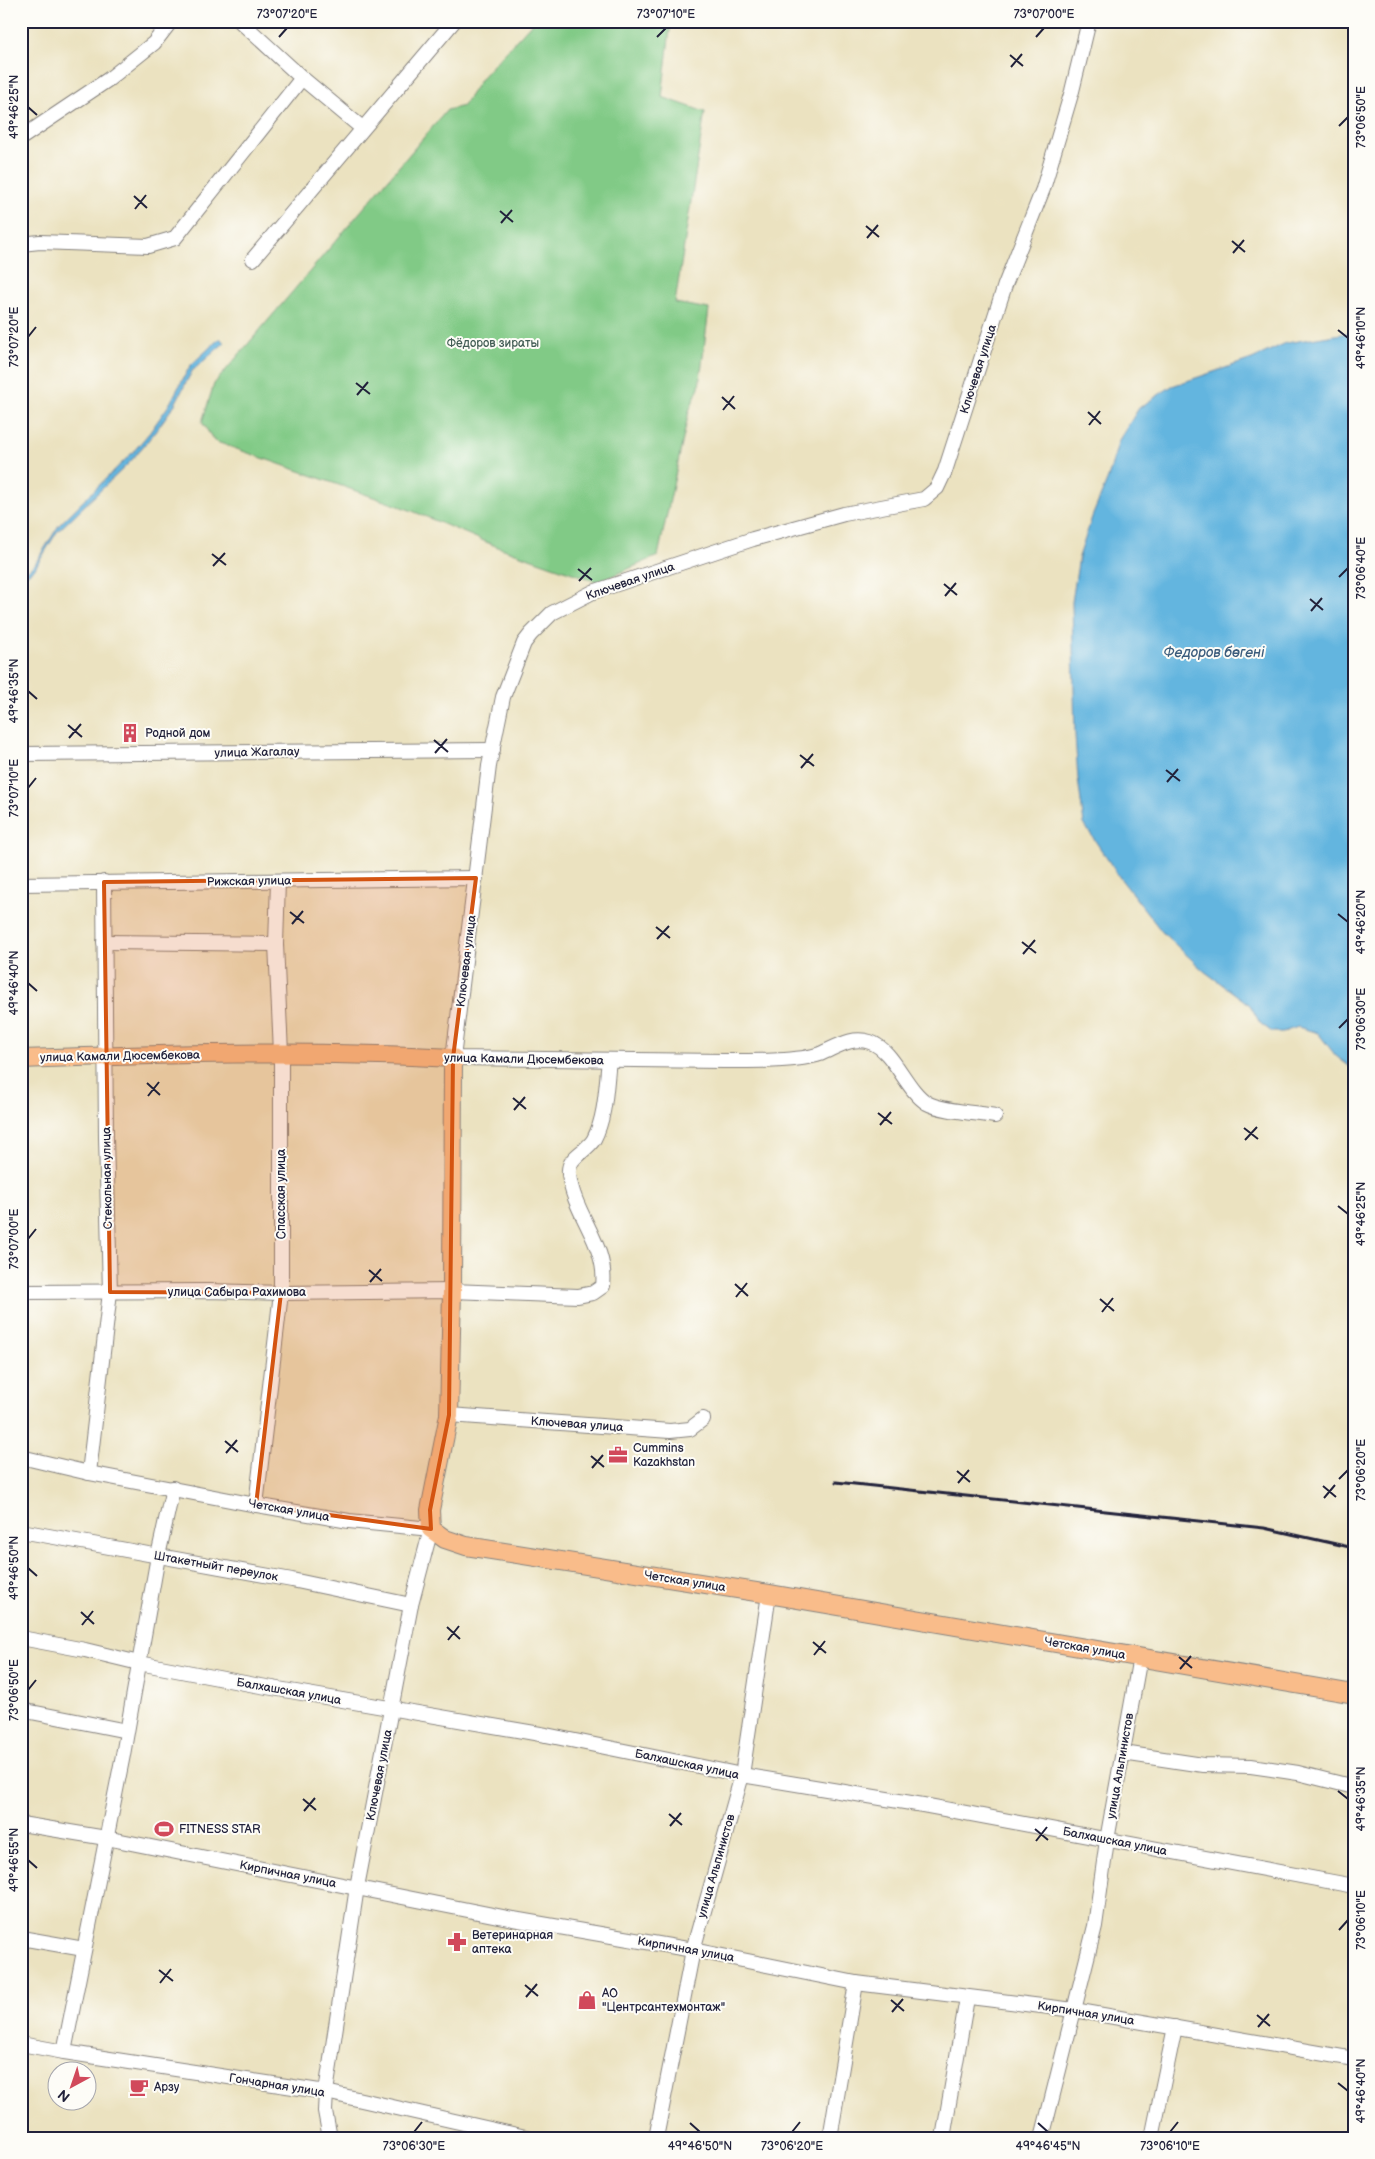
<svg xmlns="http://www.w3.org/2000/svg" width="1375" height="2159" viewBox="0 0 1375 2159" font-family="'Balsamiq Sans',sans-serif">
	<style>
		.green { fill: #81ca86; stroke: #527660 }
		.water { fill: #63b5df; stroke: #426c8d }
		.lines { fill: none; stroke-linecap: round; stroke-linejoin: round }
		.minor-casing { stroke: #86827e; stroke-width: 16 }
		.major-casing { stroke: #86827e; stroke-width: 20 }
		.minor { stroke: #fff; stroke-width: 14 }
		.major { stroke: #f9bc8a; stroke-width: 18 }
		.rail { stroke: #22223b; stroke-width: 3 }
		.marked { fill: #d45411; fill-opacity: 0.2; stroke: #d45411; stroke-width: 4; stroke-linejoin: round }
		.ticks { fill: none; stroke: #22223b; stroke-width: 2 }
		.labels { text-anchor: middle; stroke-width: 4; stroke-linejoin: round; paint-order: stroke }
		.park-label { font-size: 12px; fill: #435d55; stroke: #fdfcf7 }
		.street-label { font-size: 12px; fill: #22223b; stroke: #fdfcf7 }
		.poi-label { font-size: 12px; fill: #22223b; stroke: #fdfcf7; text-anchor: start }
		.water-label { font-size: 14px; font-style: italic; fill: #3c5d7d; stroke: #fdfcf7 }
		.neatline { fill: none; stroke: #22223b; stroke-width: 2 }
		.ticks-label { font-size: 12px; text-anchor: middle; fill: #22223b }
	</style>
	<rect width="100%" height="100%" fill="#fdfcf7"/>
	<filter id="ink" filterUnits="userSpaceOnUse"><feTurbulence type="fractalNoise" baseFrequency=".02" numOctaves="2"/><feDisplacementMap in="SourceGraphic" scale="10" xChannelSelector="R" yChannelSelector="G"/><feConvolveMatrix kernelMatrix="1 2 1 2 8 2 1 2 1" color-interpolation-filters="sRGB"/></filter>
	<filter id="wash" filterUnits="userSpaceOnUse"><feTurbulence type="fractalNoise" baseFrequency=".0096" numOctaves="4" result="noise"/><feDisplacementMap in="SourceGraphic" scale="20" xChannelSelector="R" yChannelSelector="G"/><feGaussianBlur stdDeviation="1.12" result="paint"/><feColorMatrix in="noise" values="0 0 0 0 0 0 0 0 0 0 0 0 0 0 0 0 0 1.4 0 .05"/><feComposite in="paint" operator="in"/></filter>
	<g filter="url(#wash)">
		<rect width="100%" height="100%" fill="#ebe2c0"/>
		<polygon class="green" points="534,21 671,21 662,97 705,112 675,303 709,309 699,387 689,411 658,556 598,582 498,547 410,510 214,441 202,422 214,384 447,110 463,106 482,77"/>
		<g class="water">
			<polygon points="1354,332 1354,1070 1336,1056 1318,1033 1298,1027 1283,1032 1272,1032 1260,1023 1250,1005 1204,971 1163,933 1120,878 1084,824 1078,779 1075,735 1072,602 1079,557 1092,517 1108,478 1119,440 1139,408 1172,386 1252,359 1286,343"/>
			<polygon points="220,338 224,343 192,371 175,404 155,432 130,462 57,532 35,568 21,579 21,576 35,564 59,525 134,451 150,432 169,405 190,366"/>
		</g>
	</g>
	<g filter="url(#ink)">
		<g class="lines">
			<g class="minor-casing">
				<g id="minor">
					<polyline points="302,78 362,128"/>
					<polyline points="21,138 109,79 154,43 171,21"/>
					<polyline points="21,244 40,242 148,246 175,238 302,78 240,21"/>
					<polyline points="253,259 454,21"/>
					<polyline points="21,754 493,750"/>
					<polyline points="21,884 476,878"/>
					<polyline points="104,942 276,944"/>
					<path d="M995 1116C978 1113 941 1111 927 1103 905 1089 894 1050 870 1042 851 1036 837 1047 820 1054 797 1062 749 1061 724 1061L453 1058 489 766 503 697 524 643 531 634 552 613 593 592 753 539 844 514 924 499 937 488 945 471 1005 285 1043 189 1072 91 1089 21"/>
					<path d="M21 1292 209 1291 281 1293 452 1291 578 1296 593 1293 603 1286C608 1245 573 1214 569 1174 567 1156 587 1152 594 1139 606 1116 606 1085 609 1060"/>
					<polyline points="449,1415 670,1431 690,1429 703,1419"/>
					<polyline points="21,1457 89,1473 256,1505 349,1521 431,1529 411,1605 357,1887 326,2092 325,2111 330,2138"/>
					<polyline points="89,1473 110,1292 106,1137 104,882"/>
					<polyline points="256,1505 281,1293 281,1053 276,944 278,881"/>
					<polyline points="21,1531 292,1580 411,1605"/>
					<polyline points="21,1638 85,1650 139,1663 255,1685 546,1735 742,1775 923,1805 1354,1886"/>
					<polyline points="21,1710 127,1731"/>
					<polyline points="1123,1753 1203,1765 1251,1766 1298,1773 1354,1787"/>
					<polyline points="21,1824 106,1838 513,1919 693,1950 856,1983 1074,2010 1354,2059"/>
					<polyline points="21,1938 84,1949"/>
					<polyline points="21,2044 64,2052 326,2092 530,2138"/>
					<polyline points="64,2052 123,1755 158,1556 173,1488"/>
					<polyline points="656,2138 693,1950 742,1775 769,1594"/>
					<polyline points="830,2138 856,1983"/>
					<polyline points="943,2138 967,1998"/>
					<polyline points="1042,2138 1095,1926 1107,1840 1140,1657"/>
					<polyline points="1152,2138 1175,2027"/>
				</g>
			</g>
			<g class="major-casing">
				<path id="major" d="M21 1059C165 1054 309 1050 453 1058L452 1291 449 1415 430 1510 431 1529 445 1539 466 1546 769 1594 1354 1694"/>
			</g>
			<use href="#minor" class="minor"/>
			<use href="#major" class="major"/>
			<polyline class="rail" points="836,1482 1264,1528 1354,1548"/>
		</g>
	</g>
	<path class="marked" d="M476 878 453 1058 449 1415 430 1510 431 1529 256 1505 281 1293 110 1292 104 882Z"/>
	<path class="ticks" d="M279 37 287 28M657 37 666 28M1036 37 1044 28M1010 55 1023 66M1011 67 1022 54M28 107 37 115M1339 126 1348 117M134 196 147 208M135 209 146 195M500 211 513 222M501 223 512 210M866 226 879 237M867 238 878 225M1232 241 1245 252M1233 253 1244 240M1338 330 1348 338M28 337 36 327M356 383 370 394M357 395 368 382M722 397 735 409M723 410 734 396M1088 412 1101 424M1089 425 1100 411M212 554 226 565M213 566 225 553M578 569 592 580M1339 577 1348 568M579 581 591 568M944 584 957 595M945 596 956 583M1310 599 1323 610M1311 611 1322 598M28 691 37 699M68 725 82 737M69 738 81 724M434 740 448 752M435 753 447 739M800 755 814 766M801 768 813 754M1166 770 1180 781M1167 782 1178 769M28 788 36 778M290 912 304 923M1338 914 1348 922M292 924 303 911M656 927 670 938M657 939 669 926M1022 942 1036 953M1023 954 1035 940M28 983 37 991M1339 1028 1348 1019M147 1083 160 1095M148 1096 159 1082M513 1098 526 1109M514 1110 525 1097M878 1113 892 1124M880 1125 891 1112M1244 1128 1258 1139M1245 1140 1257 1127M1338 1206 1348 1214M28 1239 36 1229M369 1270 382 1281M370 1282 381 1269M735 1284 748 1296M736 1297 747 1283M1100 1299 1114 1311M1102 1312 1113 1298M225 1441 238 1452M226 1453 237 1440M591 1456 604 1467M592 1468 603 1455M957 1471 970 1482M1339 1479 1348 1470M958 1483 969 1470M1323 1486 1336 1497M1324 1498 1335 1485M28 1568 37 1576M81 1612 94 1624M82 1625 93 1611M447 1627 460 1639M448 1640 459 1626M813 1642 826 1653M814 1655 825 1641M1179 1657 1192 1668M1180 1669 1191 1656M28 1690 36 1680M1338 1791 1348 1799M303 1799 316 1810M304 1811 315 1798M669 1814 682 1825M670 1826 681 1813M1035 1829 1048 1840M1036 1841 1047 1827M28 1860 37 1868M1339 1930 1348 1920M159 1970 173 1981M160 1983 171 1969M525 1985 538 1996M526 1997 537 1984M891 2000 904 2011M892 2012 903 1999M1257 2015 1270 2026M1258 2027 1269 2014M1338 2083 1348 2091M690 2123 700 2132M1038 2123 1048 2132M414 2132 422 2122M792 2132 800 2122M1170 2132 1178 2122"/>
	<defs>
		<g id="building-bare" transform="scale(1.5)"><path d="M-4-6H4V6H1V3H-1V6H-4ZM-2.5-4.3h1.7v1.8h-1.7ZM.8-4.3h1.7v1.8H.8ZM-2.5-1h1.7V.8h-1.7ZM.8-1h1.7V.8H.8Z" fill="#d1495b" stroke="#fdfcf7" stroke-width="2.5" paint-order="stroke"/></g>
		<g id="office-bare" transform="scale(1.5)"><path d="M-6-3h4V-5.5h4V-3h4V5H-6ZM-1-4.5V-3h2v-1.5ZM-6 0V1H6V0Z" fill="#d1495b" stroke="#fdfcf7" stroke-width="2.5" paint-order="stroke"/></g>
		<g id="stadium-bare" transform="scale(1.5)"><path d="M0-5a6.5 5 0 1 0 0 10a6.5 5 0 1 0 0-10ZM-3.5-1.8h7v3.6h-7Z" fill="#d1495b" stroke="#fdfcf7" stroke-width="2.5" paint-order="stroke"/></g>
		<g id="pharmacy-bare" transform="scale(1.5)"><path d="M-2-6h4v4h4v4h-4v4h-4v-4h-4v-4h4Z" fill="#d1495b" stroke="#fdfcf7" stroke-width="2.5" paint-order="stroke"/></g>
		<g id="shop-bare" transform="scale(1.5)"><path d="M-5-2.5h2.3a2.7 3.5 0 0 1 5.4 0H5L5.5 6h-11ZM-1.5-2.5h3a1.5 2.3 0 0 0-3 0Z" fill="#d1495b" stroke="#fdfcf7" stroke-width="2.5" paint-order="stroke"/></g>
		<g id="cafe-bare" transform="scale(1.5)"><path d="M-5.5-4.5H6V0H3Q3 3.5 0 3.5H-2.5Q-5.5 3.5-5.5 0ZM3-3.2v2h1.7v-2ZM-6 4.5H4V6H-6Z" fill="#d1495b" stroke="#fdfcf7" stroke-width="2.5" paint-order="stroke"/></g>
	</defs>
	<g fill-rule="evenodd">
		<use href="#building-bare" x="130" y="733"/>
		<use href="#office-bare" x="618" y="1455"/>
		<use href="#stadium-bare" x="164" y="1829"/>
		<use href="#pharmacy-bare" x="457" y="1942"/>
		<use href="#shop-bare" x="587" y="2000"/>
		<use href="#cafe-bare" x="139" y="2087"/>
	</g>
	<g class="labels">
		<g class="park-label">
			<text x="493" y="347">Фёдоров зираты</text>
		</g>
		<g class="street-label">
			<text transform="translate(978 369) rotate(-72)" y="4">Ключевая улица</text>
			<text transform="translate(630 581) rotate(-19)" y="4">Ключевая улица</text>
			<text transform="translate(257 752) rotate(-1)" y="4">улица Жагалау</text>
			<text transform="translate(249 881) rotate(-1)" y="4">Рижская улица</text>
			<text transform="translate(466 961) rotate(-83)" y="4">Ключевая улица</text>
			<text transform="translate(120 1056) rotate(-1)" y="4">улица Камали Дюсембекова</text>
			<text transform="translate(524 1059) rotate(1)" y="4">улица Камали Дюсембекова</text>
			<text transform="translate(107 1178) rotate(-91)" y="4">Стекольная улица</text>
			<text transform="translate(281 1194) rotate(-90)" y="4">Спасская улица</text>
			<text x="237" y="1296">улица Сабыра Рахимова</text>
			<text transform="translate(577 1424) rotate(4)" y="4">Ключевая улица</text>
			<text transform="translate(289 1510) rotate(10)" y="4">Четская улица</text>
			<text transform="translate(216 1566) rotate(10)" y="4">Штакетныйт переулок</text>
			<text transform="translate(685 1581) rotate(9)" y="4">Четская улица</text>
			<text transform="translate(1085 1648) rotate(10)" y="4">Четская улица</text>
			<text transform="translate(289 1691) rotate(10)" y="4">Балхашская улица</text>
			<text transform="translate(687 1764) rotate(12)" y="4">Балхашская улица</text>
			<text transform="translate(1120 1766) rotate(-80)" y="4">улица Альпинистов</text>
			<text transform="translate(379 1775) rotate(-79)" y="4">Ключевая улица</text>
			<text transform="translate(1115 1841) rotate(11)" y="4">Балхашская улица</text>
			<text transform="translate(716 1866) rotate(-74)" y="4">улица Альпинистов</text>
			<text transform="translate(288 1874) rotate(11)" y="4">Кирпичная улица</text>
			<text transform="translate(686 1949) rotate(10)" y="4">Кирпичная улица</text>
			<text transform="translate(1086 2013) rotate(9)" y="4">Кирпичная улица</text>
			<text transform="translate(277 2085) rotate(9)" y="4">Гончарная улица</text>
		</g>
		<g class="poi-label">
			<text x="145" y="737">Родной дом</text>
			<text x="633" y="1452">Cummins<tspan x="633" dy="14">Kazakhstan</tspan></text>
			<text x="179" y="1833">FITNESS STAR</text>
			<text x="472" y="1939">Ветеринарная<tspan x="472" dy="14">аптека</tspan></text>
			<text x="602" y="1997">АО<tspan x="602" dy="14">"Центрсантехмонтаж"</tspan></text>
			<text x="154" y="2091">Арзу</text>
		</g>
		<g class="water-label">
			<text x="1214" y="657">Федоров бөгені</text>
		</g>
	</g>
	<rect width="1375" height="2159" fill="none" stroke="#fdfcf7" stroke-width="55"/>
	<g transform="translate(72 2086) rotate(220)"><circle r="24" fill="#fdfcf7" stroke="#a5a5ac"/>
	<path d="M0-4L9 19L0 12L-9 19Z" fill="#d1495b"/>
	<text y="-8" font-size="14" font-weight="bold" text-anchor="middle" fill="#22223b">N</text>
	</g>
	<rect x="28" y="28" width="1320" height="2104" class="neatline"/>
	<g class="ticks-label">
		<text x="287" y="18">73°07'20"E</text>
		<text x="666" y="18">73°07'10"E</text>
		<text x="1044" y="18">73°07'00"E</text>
		<text transform="translate(14 107) rotate(-90)" y="4">49°46'25"N</text>
		<text transform="translate(1361 117) rotate(-90)" y="4">73°06'50"E</text>
		<text transform="translate(14 337) rotate(-90)" y="4">73°07'20"E</text>
		<text transform="translate(1361 338) rotate(-90)" y="4">49°46'10"N</text>
		<text transform="translate(1361 568) rotate(-90)" y="4">73°06'40"E</text>
		<text transform="translate(14 691) rotate(-90)" y="4">49°46'35"N</text>
		<text transform="translate(14 788) rotate(-90)" y="4">73°07'10"E</text>
		<text transform="translate(1361 922) rotate(-90)" y="4">49°46'20"N</text>
		<text transform="translate(14 983) rotate(-90)" y="4">49°46'40"N</text>
		<text transform="translate(1361 1019) rotate(-90)" y="4">73°06'30"E</text>
		<text transform="translate(1361 1214) rotate(-90)" y="4">49°46'25"N</text>
		<text transform="translate(14 1239) rotate(-90)" y="4">73°07'00"E</text>
		<text transform="translate(1361 1470) rotate(-90)" y="4">73°06'20"E</text>
		<text transform="translate(14 1568) rotate(-90)" y="4">49°46'50"N</text>
		<text transform="translate(14 1690) rotate(-90)" y="4">73°06'50"E</text>
		<text transform="translate(1361 1799) rotate(-90)" y="4">49°46'35"N</text>
		<text transform="translate(14 1860) rotate(-90)" y="4">49°46'55"N</text>
		<text transform="translate(1361 1920) rotate(-90)" y="4">73°06'10"E</text>
		<text transform="translate(1361 2091) rotate(-90)" y="4">49°46'40"N</text>
		<text x="414" y="2150">73°06'30"E</text>
		<text x="700" y="2150">49°46'50"N</text>
		<text x="792" y="2150">73°06'20"E</text>
		<text x="1048" y="2150">49°46'45"N</text>
		<text x="1170" y="2150">73°06'10"E</text>
	</g>
</svg>
